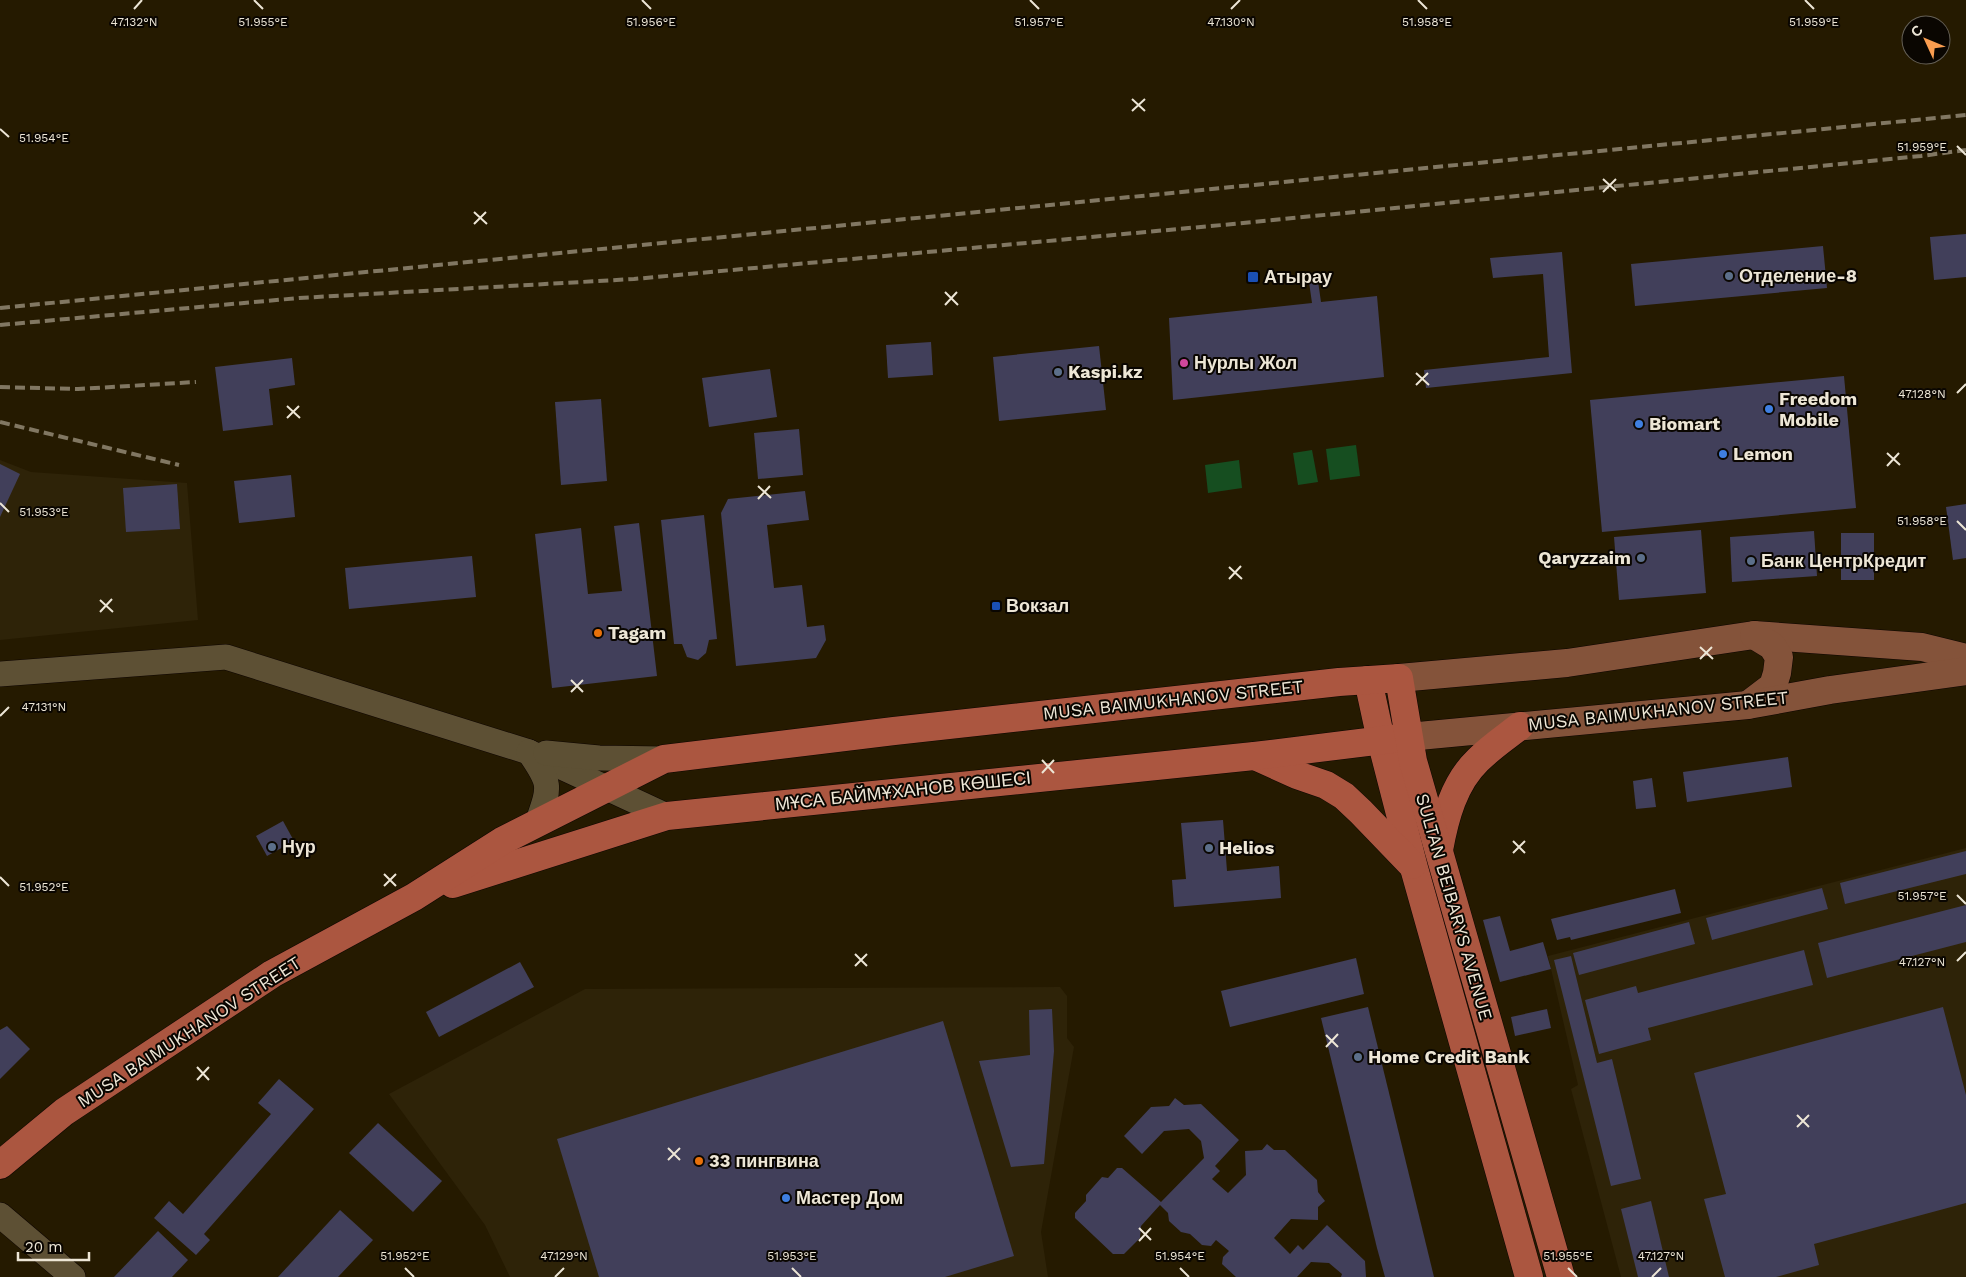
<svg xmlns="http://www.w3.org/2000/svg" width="1966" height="1277" viewBox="0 0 1966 1277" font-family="'Work Sans',sans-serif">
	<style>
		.built { fill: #2e2308 }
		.forest { fill: #164e20 }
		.building { fill: #413f5a }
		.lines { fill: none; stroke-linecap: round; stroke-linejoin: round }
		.minor-casing { stroke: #0e0500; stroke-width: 26 }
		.secondary-casing { stroke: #0e0500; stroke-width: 29 }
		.primary-casing { stroke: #0e0500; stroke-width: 29 }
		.minor { stroke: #5d5034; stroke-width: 25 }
		.secondary { stroke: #84533a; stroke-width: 28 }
		.primary { stroke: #ab5640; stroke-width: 28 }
		.rail { stroke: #817762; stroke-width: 4; stroke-dasharray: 10 5; stroke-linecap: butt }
		.ticks { fill: none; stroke: #ede6d6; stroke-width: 2 }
		.service-dot { fill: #5c6f8a; stroke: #0a0601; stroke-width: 2 }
		.transit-dot { fill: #1a4fb4; stroke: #0a0601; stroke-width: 2 }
		.hotel-dot { fill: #d1479c; stroke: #0a0601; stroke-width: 2 }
		.shop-dot { fill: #3f7fe0; stroke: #0a0601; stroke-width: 2 }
		.food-dot { fill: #e8710a; stroke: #0a0601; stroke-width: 2 }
		.labels { text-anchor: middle; stroke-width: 4; stroke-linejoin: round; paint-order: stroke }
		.poi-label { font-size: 18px; font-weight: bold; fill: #ede6d6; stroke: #0a0601; text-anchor: start }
		.street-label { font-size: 18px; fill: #ede6d6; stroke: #0a0601 }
		.ticks-label { font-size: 12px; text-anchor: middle; fill: #ede6d6; stroke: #0a0601; stroke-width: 4; stroke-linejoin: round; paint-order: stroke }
	</style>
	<rect width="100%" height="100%" fill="#251a00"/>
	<g class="built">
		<polygon points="0,460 31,472 187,483 198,620 0,640"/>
		<polygon points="1966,848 1966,1277 1621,1277 1571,1089 1578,1085 1548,956"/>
		<polygon points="1060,987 1067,996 1067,1038 1074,1047 1041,1232 1048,1277 510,1277 485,1225 389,1094 585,989"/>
	</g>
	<g class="forest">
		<polygon points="1356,445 1360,476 1330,480 1326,449"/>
		<polygon points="1312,450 1318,482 1298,485 1293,453"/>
		<polygon points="1239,460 1242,488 1208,493 1205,465"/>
	</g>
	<g class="building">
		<polygon points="1966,234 1966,277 1934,280 1930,237"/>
		<polygon points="1823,246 1827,288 1635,306 1631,264"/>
		<polygon points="1562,252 1572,373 1426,388 1424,370 1549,357 1543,274 1493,278 1490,258"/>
		<polygon points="1318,281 1321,302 1377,296 1384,377 1173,400 1169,318 1312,303 1309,282"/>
		<polygon points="931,342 933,375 888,378 886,345"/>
		<polygon points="1099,346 1106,410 999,421 993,357"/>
		<polygon points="292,358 295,385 269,389 273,425 223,431 215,367"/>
		<polygon points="770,369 777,417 709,427 702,378"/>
		<polygon points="1844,376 1856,508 1602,532 1590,400"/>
		<polygon points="601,399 607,481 561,485 555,402"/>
		<polygon points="799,429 803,475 758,479 754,433"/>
		<polygon points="0,464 20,474 0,517"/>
		<polygon points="291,475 295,517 239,523 234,481"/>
		<polygon points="177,484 180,529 126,532 123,488"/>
		<polygon points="805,491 809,520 767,525 774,588 802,585 807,627 824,625 826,640 816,658 736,666 721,513 728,499"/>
		<polygon points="1966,504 1966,558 1953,560 1946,507"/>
		<polygon points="704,515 717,639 709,640 706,653 698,660 687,657 682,644 674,644 661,520"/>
		<polygon points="639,523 657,676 552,688 535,534 581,528 588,594 622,591 614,526"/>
		<polygon points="1701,530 1706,593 1619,600 1614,537"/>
		<polygon points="1814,531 1817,576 1732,582 1730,537"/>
		<rect x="1841" y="533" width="33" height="47"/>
		<polygon points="472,556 476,597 349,609 345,568"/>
		<polygon points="1788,757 1792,787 1687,802 1683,772"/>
		<polygon points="1652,778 1656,807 1636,809 1633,781"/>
		<polygon points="1223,820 1227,871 1279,866 1281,898 1174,907 1172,880 1186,879 1181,823"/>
		<polygon points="283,821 294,841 267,856 256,836"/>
		<polygon points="1966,851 1966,874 1845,904 1840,883"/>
		<polygon points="1822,888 1828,909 1712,940 1706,918"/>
		<polygon points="1675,889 1681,913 1571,940 1570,937 1557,940 1551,919"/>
		<polygon points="1966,905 1966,942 1827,978 1818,943"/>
		<polygon points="1500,916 1510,951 1543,942 1551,969 1500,982 1483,920"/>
		<polygon points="1689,922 1695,944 1579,975 1573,953"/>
		<polygon points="1804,950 1813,985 1648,1028 1651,1040 1599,1054 1585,1000 1636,986 1638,993"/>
		<polygon points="1571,956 1597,1063 1612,1059 1641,1179 1611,1186 1554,960"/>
		<polygon points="1356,958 1364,994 1230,1027 1221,991"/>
		<polygon points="520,962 534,987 439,1037 426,1012"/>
		<polygon points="1368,1007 1424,1236 1434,1277 1385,1277 1377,1248 1321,1018"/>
		<polygon points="1943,1007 1966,1095 1966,1203 1814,1244 1819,1265 1776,1277 1725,1277 1704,1199 1726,1194 1694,1073"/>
		<polygon points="1052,1009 1054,1051 1044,1164 1011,1167 979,1061 1030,1055 1029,1010"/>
		<polygon points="1547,1009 1551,1028 1515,1036 1511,1017"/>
		<polygon points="943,1021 1014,1256 945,1277 599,1277 557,1139"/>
		<polygon points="7,1026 30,1049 0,1079 0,1030"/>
		<polygon points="279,1079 314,1109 204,1234 210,1240 196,1255 154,1218 169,1201 183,1214 271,1114 258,1103"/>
		<polygon points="1175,1098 1184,1105 1201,1104 1239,1140 1215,1166 1220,1171 1212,1179 1228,1193 1246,1175 1245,1151 1262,1150 1267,1144 1274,1150 1285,1150 1317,1180 1318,1192 1325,1201 1318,1207 1318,1220 1291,1219 1274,1238 1290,1254 1298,1245 1303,1250 1327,1225 1365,1261 1366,1277 1341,1277 1342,1274 1329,1263 1311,1262 1297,1277 1236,1277 1222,1264 1223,1257 1229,1251 1216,1240 1211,1246 1202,1245 1190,1234 1181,1232 1169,1221 1168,1213 1160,1205 1141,1226 1140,1238 1124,1254 1113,1254 1075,1218 1075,1213 1086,1201 1086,1195 1102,1177 1108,1178 1117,1168 1122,1168 1161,1202 1204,1158 1201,1141 1189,1129 1164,1131 1142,1154 1124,1136 1151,1107 1169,1106"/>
		<polygon points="378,1123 442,1181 413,1212 349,1153"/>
		<polygon points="1651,1201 1669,1277 1638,1277 1621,1209"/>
		<polygon points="340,1210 373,1240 338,1277 278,1277"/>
		<polygon points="158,1231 188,1260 172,1277 114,1277"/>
	</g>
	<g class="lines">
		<g class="minor-casing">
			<g id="minor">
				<polyline points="0,674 226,657 529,752 667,816"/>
				<path d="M529 752C552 785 550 786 537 824"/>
				<polyline points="546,753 599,758 664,759"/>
				<polyline points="0,1215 73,1277"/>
			</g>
		</g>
		<g class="secondary-casing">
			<g id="secondary">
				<polyline points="1399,678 1567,663 1754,635 1922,647 1966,658"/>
				<polyline points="1748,705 1773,686 1777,673 1779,657 1772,646 1754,635"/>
				<polyline points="1408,737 1748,705 1830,690 1966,671"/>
			</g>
		</g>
		<g class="primary-casing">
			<g id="primary">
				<polyline points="1368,680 1381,740 1414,868 1529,1277"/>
				<polyline points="1255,756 1297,775 1326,785 1344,796 1361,812 1412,865"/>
				<path d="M1439 850C1445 817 1454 783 1478 760 1491 747 1506 737 1520 726"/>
				<polyline points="453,884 667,816 1254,756 1408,737"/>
				<polyline points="0,1165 64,1112 272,974 414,897 502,841 664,759 894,731 1339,682 1399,678 1413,761 1561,1277"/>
			</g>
		</g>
		<use href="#minor" class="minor"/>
		<use href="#secondary" class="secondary"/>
		<use href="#primary" class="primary"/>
		<g class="rail">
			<polyline points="0,308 1966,115"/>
			<polyline points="0,325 299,298 634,279 1233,224 1921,156 1966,150"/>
			<polyline points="0,387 78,389 196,382"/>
			<polyline points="0,422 179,465"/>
		</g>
	</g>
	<path class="ticks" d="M254 0 263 9M642 0 651 9M1030 0 1039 9M1418 0 1427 9M1805 0 1814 9M134 9 142 0M1231 9 1240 0M1132 99 1145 111M1132 111 1145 99M0 129 9 137M1957 146 1966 155M1603 179 1616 191M1603 192 1616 179M474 212 487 224M474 224 486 212M945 292 958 305M945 305 957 292M1416 373 1429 385M1416 385 1428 373M1957 393 1966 384M287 406 300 418M287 418 299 406M1887 453 1900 465M1887 466 1899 453M758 486 771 498M758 499 770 486M0 503 9 512M1957 521 1966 530M1229 567 1242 579M1229 579 1241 566M100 600 113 612M100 612 112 599M1700 647 1713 659M1700 659 1712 647M571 680 583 692M571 692 583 680M0 716 9 707M1042 760 1054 773M1042 773 1054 760M1513 841 1525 853M1513 853 1525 841M384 874 396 886M0 877 9 886M384 886 396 874M1957 895 1966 904M855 954 867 966M1957 961 1966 952M855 966 867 954M1326 1035 1338 1047M1326 1047 1338 1034M197 1067 209 1080M197 1080 209 1067M1797 1115 1809 1127M1797 1127 1809 1115M668 1148 680 1160M668 1160 680 1148M1139 1228 1151 1240M1139 1241 1151 1228M405 1268 414 1277M792 1268 801 1277M1180 1268 1189 1277M1568 1268 1577 1277M555 1277 564 1268M1652 1277 1661 1268"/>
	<g class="service-dot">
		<circle cx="1729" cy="276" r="5"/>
		<circle cx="1058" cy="372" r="5"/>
		<circle cx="1641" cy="558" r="5"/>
		<circle cx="1751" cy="561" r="5"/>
		<circle cx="272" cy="847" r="5"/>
		<circle cx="1209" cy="848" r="5"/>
		<circle cx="1358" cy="1057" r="5"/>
	</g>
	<g class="transit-dot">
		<rect x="1247" y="271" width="12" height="12" rx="2.5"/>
		<rect x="991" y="601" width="10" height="10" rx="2.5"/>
	</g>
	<circle class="hotel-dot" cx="1184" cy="363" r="5"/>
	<g class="shop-dot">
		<circle cx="1769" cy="409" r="5"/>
		<circle cx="1639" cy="424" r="5"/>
		<circle cx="1723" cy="454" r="5"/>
		<circle cx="786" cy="1198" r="5"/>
	</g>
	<g class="food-dot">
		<circle cx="598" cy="633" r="5"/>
		<circle cx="699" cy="1161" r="5"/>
	</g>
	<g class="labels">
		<g class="poi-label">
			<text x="1739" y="282">Отделение-8</text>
			<text x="1264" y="283">Атырау</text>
			<text x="1194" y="369">Нурлы Жол</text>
			<text x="1068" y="378">Kaspi.kz</text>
			<text x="1779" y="405">Freedom<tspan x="1779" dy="21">Mobile</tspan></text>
			<text x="1649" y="430">Biomart</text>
			<text x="1733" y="460">Lemon</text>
			<text x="1631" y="564" text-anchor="end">Qaryzzaim</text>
			<text x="1761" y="567">Банк ЦентрКредит</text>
			<text x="1006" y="612">Вокзал</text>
			<text x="608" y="639">Tagam</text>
			<text x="282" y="853">Нур</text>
			<text x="1219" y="854">Helios</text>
			<text x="1368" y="1063">Home Credit Bank</text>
			<text x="709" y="1167">33 пингвина</text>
			<text x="796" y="1204">Мастер Дом</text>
		</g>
		<g class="street-label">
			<text transform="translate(1173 700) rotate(-6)" y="6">MUSA BAIMUKHANOV STREET</text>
			<text transform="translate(1658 711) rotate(-6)" y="6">MUSA BAIMUKHANOV STREET</text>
			<text transform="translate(903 791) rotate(-6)" y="6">МҰСА БАЙМҰХАНОВ КӨШЕСІ</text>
			<text transform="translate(1454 907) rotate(74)" y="6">SULTAN BEIBARYS AVENUE</text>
			<text transform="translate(189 1032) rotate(-33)" y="6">MUSA BAIMUKHANOV STREET</text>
		</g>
	</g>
	<g class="ticks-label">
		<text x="263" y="26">51.955°E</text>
		<text x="651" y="26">51.956°E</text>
		<text x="1039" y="26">51.957°E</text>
		<text x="1427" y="26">51.958°E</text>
		<text x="1814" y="26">51.959°E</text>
		<text x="134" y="26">47.132°N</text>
		<text x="1231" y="26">47.130°N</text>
		<text x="44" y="142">51.954°E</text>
		<text x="1922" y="151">51.959°E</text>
		<text x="1922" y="398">47.128°N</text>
		<text x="44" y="516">51.953°E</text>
		<text x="1922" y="525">51.958°E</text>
		<text x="44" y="711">47.131°N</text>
		<text x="44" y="891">51.952°E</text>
		<text x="1922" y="900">51.957°E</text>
		<text x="1922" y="966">47.127°N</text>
		<text x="564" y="1260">47.129°N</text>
		<text x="1661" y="1260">47.127°N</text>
		<text x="405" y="1260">51.952°E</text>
		<text x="792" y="1260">51.953°E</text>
		<text x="1180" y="1260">51.954°E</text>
		<text x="1568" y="1260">51.955°E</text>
	</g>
	<g transform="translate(1926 40) rotate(314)"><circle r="24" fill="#0a0601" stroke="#656056"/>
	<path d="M0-4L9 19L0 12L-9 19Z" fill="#fb9e50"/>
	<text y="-8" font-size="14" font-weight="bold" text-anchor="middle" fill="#ede6d6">С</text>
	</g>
	<path d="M18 1252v8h71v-8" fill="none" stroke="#ede6d6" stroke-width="2.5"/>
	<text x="25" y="1252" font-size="15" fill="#ede6d6" stroke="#0a0601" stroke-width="4" paint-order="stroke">20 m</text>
</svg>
